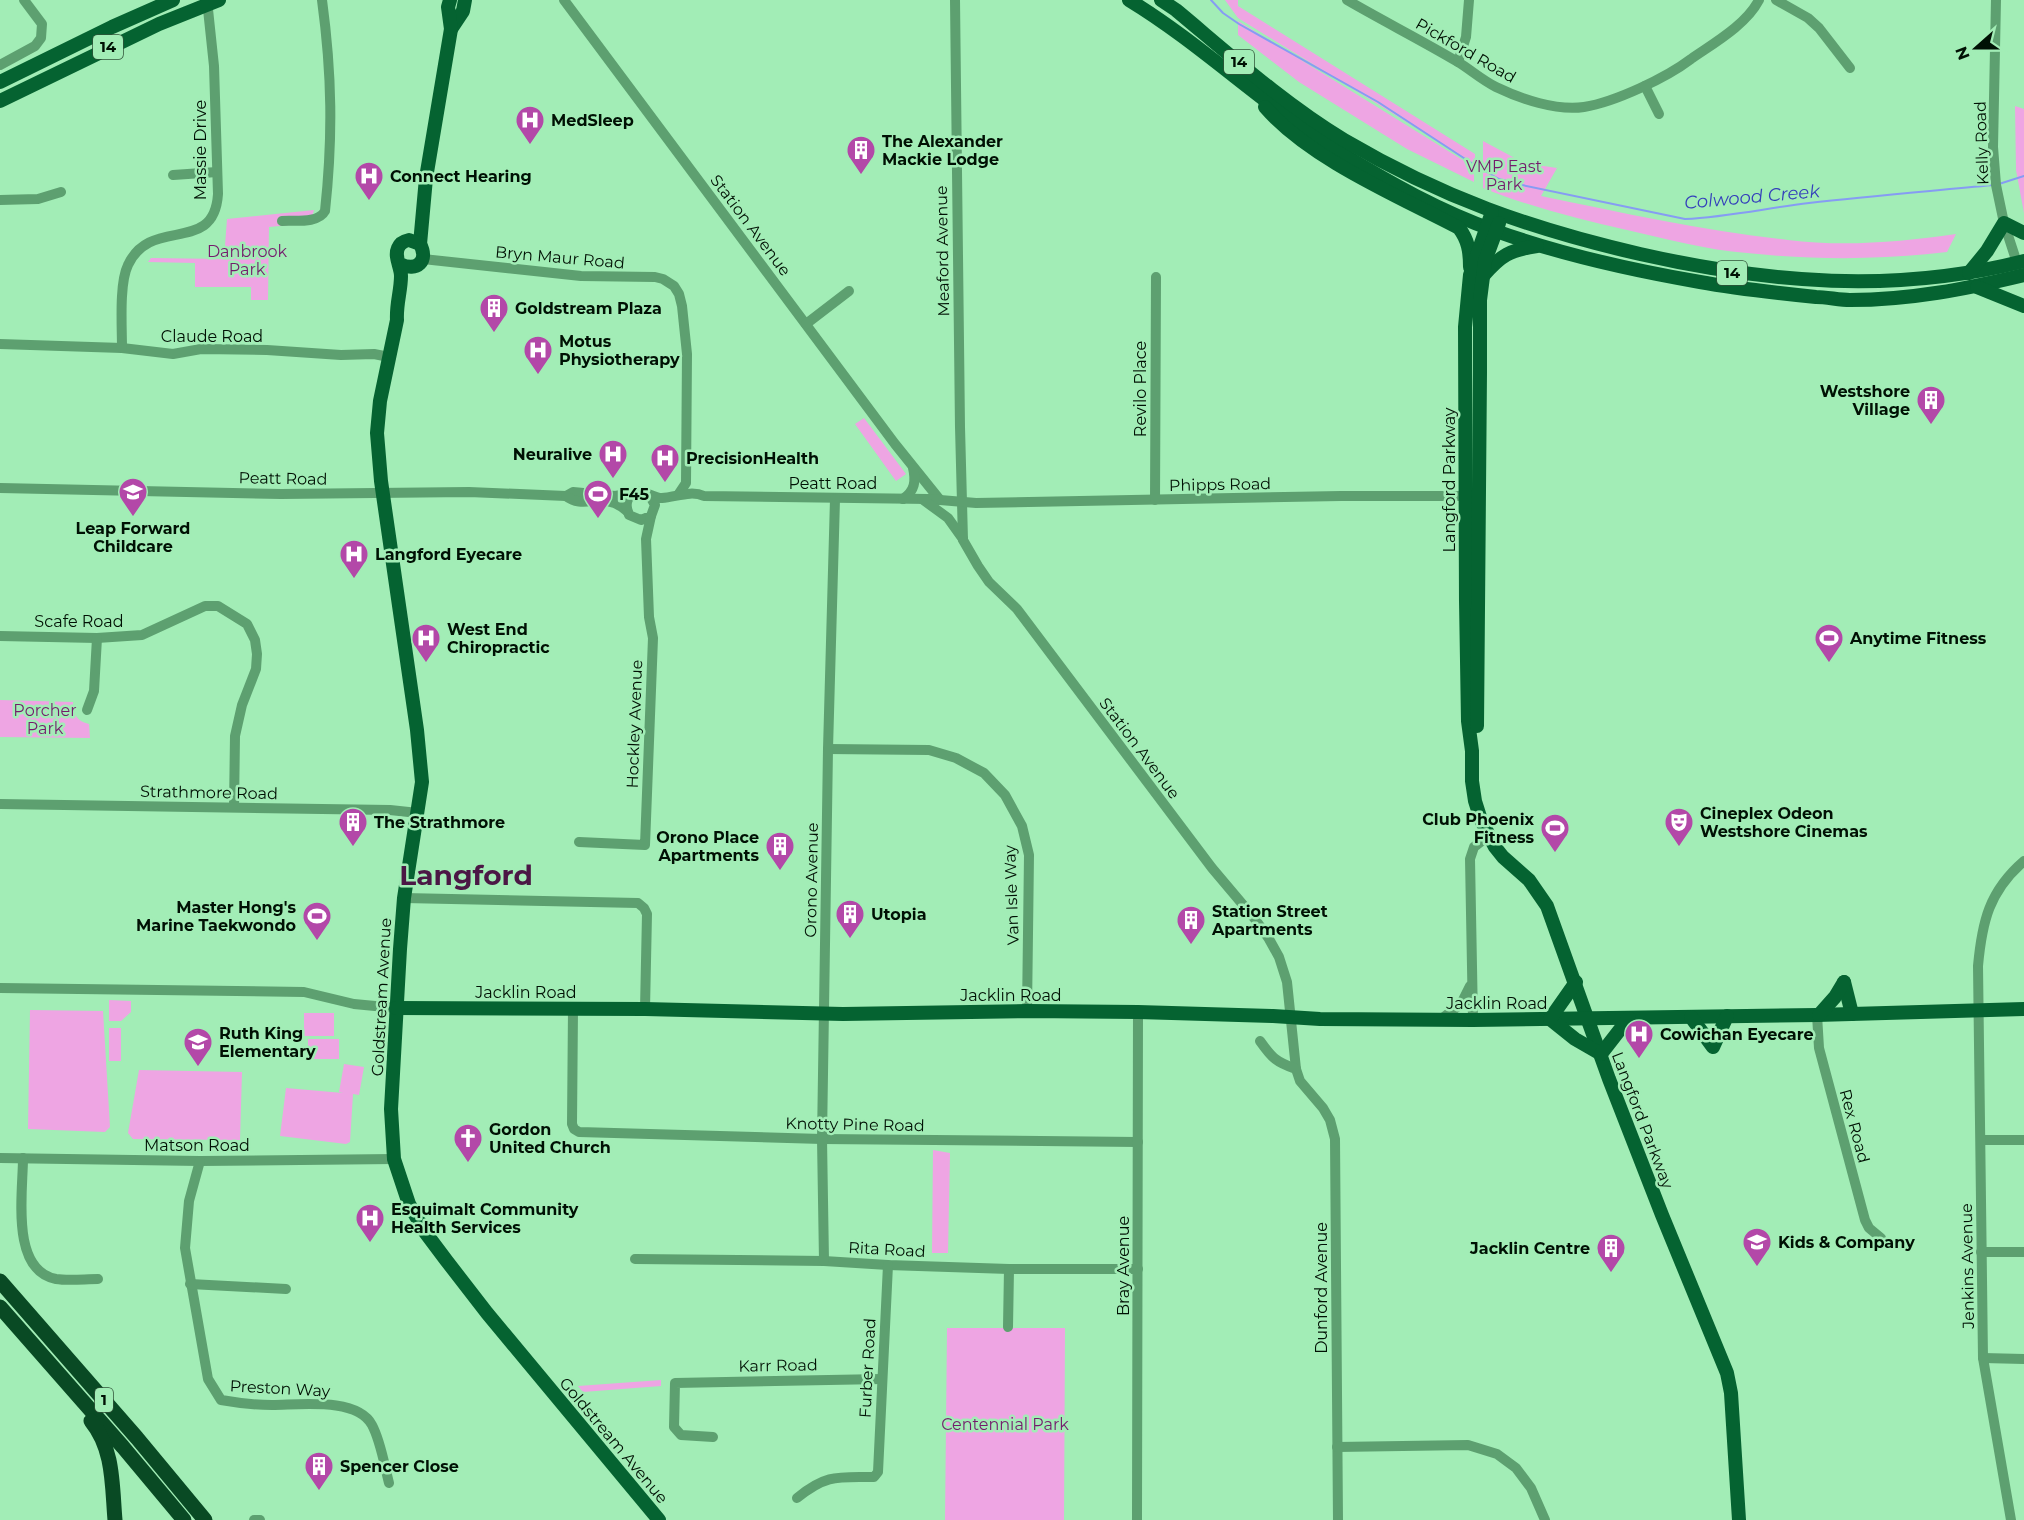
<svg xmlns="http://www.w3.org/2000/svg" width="2024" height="1520" viewBox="0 0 2024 1520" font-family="Montserrat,sans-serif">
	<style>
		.green { fill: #eea5e3 }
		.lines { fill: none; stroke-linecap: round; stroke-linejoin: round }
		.stream { stroke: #869cf3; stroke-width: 2 }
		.minor { stroke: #5da070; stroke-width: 10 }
		.major { stroke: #056331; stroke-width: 14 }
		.highway { stroke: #094a24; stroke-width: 15 }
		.labels { text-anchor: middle; stroke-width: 5; stroke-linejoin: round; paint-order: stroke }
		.shield { fill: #a2edb6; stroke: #315339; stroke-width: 1.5 }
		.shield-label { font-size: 15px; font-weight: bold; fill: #001104 }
		.street-label { font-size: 16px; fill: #001104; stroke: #a2edb6 }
		.poi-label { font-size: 16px; font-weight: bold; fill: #001104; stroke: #a2edb6; text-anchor: start }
		.park-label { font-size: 16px; fill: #741b6c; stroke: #a2edb6 }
		.water-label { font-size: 18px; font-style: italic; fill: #343fbb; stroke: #a2edb6 }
		.town-label { font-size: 28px; font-weight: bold; fill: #4b1745; stroke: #a2edb6 }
	</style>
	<rect width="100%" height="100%" fill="#a2edb6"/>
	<g class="green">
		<polygon points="1225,0 1238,0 1238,6 1475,154 1475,164 1238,18"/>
		<polygon points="1238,21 1474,167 1474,182 1407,149 1299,82 1238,35"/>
		<polygon points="2015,106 2024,109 2024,213 2016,170"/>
		<path d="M1483 141 1524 163 1557 168 1541 196C1623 213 1705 231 1788 240 1844 247 1900 242 1956 234L1947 252C1880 260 1814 260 1747 253 1707 250 1667 239 1627 230 1578 219 1530 207 1483 188Z"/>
		<polygon points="314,210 310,223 269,227 268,300 251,300 251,287 195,287 195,263 148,262 151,258 224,259 227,219"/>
		<polygon points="864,418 906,474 896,481 855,424"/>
		<path d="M0 700 73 702C73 715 77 721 89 724L90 738 0 737Z"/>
		<polygon points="109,1000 131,1001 131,1012 121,1021 109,1021"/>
		<polygon points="30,1010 103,1011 110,1127 105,1132 28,1129"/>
		<rect x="304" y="1013" width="30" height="23"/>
		<rect x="109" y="1028" width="12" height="33"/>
		<rect x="308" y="1039" width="31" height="20"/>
		<polygon points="344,1064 364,1067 359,1095 353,1094 350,1142 346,1144 280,1136 286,1088 343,1093 339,1092"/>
		<polygon points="139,1070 242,1072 240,1140 133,1139 128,1133"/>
		<polygon points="933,1150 950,1153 948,1253 932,1253"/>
		<polygon points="947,1328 1065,1328 1064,1520 945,1520"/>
		<polygon points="661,1380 661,1386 583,1392 578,1386"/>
	</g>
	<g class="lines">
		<g class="stream">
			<path d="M1211 0 1223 13 1239 24 1378 102 1476 166 1499 179 1522 185 1685 219C1727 217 1767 208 1809 203 1870 196 1932 191 1993 185"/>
			<polyline points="1999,184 2024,176"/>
		</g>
		<g class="minor">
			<polyline points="564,0 895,444 940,500"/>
			<polyline points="955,0 960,427 963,540 978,566 989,582 1017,609 1212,868 1255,919 1269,939 1279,957 1287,982 1296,1069 1300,1081 1323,1108 1330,1120 1335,1139 1338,1520"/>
			<path d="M1347 0C1383 21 1421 40 1458 62 1471 70 1482 80 1496 87 1521 99 1556 111 1584 107 1615 102 1666 78 1691 59 1714 43 1746 25 1759 0"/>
			<polyline points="1776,0 1808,18 1819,28 1850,68"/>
			<polyline points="1996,0 1993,147 1996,185 2004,223 2019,269"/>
			<polyline points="1458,62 1466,37 1469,0"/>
			<polyline points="0,65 35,46 41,38 42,24 24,0"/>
			<polyline points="1645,86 1659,114"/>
			<polyline points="173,175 217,172"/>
			<polyline points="0,200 38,199 61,192"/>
			<path d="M282 221C294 220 318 224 325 211 333 137 332 74 322 0"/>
			<polyline points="423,259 581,276 655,277 663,279 674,286 679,294 682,306 687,354 686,483 678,495"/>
			<polyline points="806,324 849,291"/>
			<polyline points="0,344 122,348 173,354 201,349 267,350 341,355 374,354 389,357"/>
			<path d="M122 348C122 327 119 283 128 265 151 215 214 256 218 194L214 66 207 0"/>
			<polyline points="0,488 281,494 469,492 566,496 573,492 615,496 633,493"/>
			<path d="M566 496C585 511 604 489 628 512"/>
			<path d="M650 496 655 505 651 516 641 520 629 515C627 510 625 503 629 498 638 483 650 498 662 498 676 497 691 490 704 496L928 499 976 503 1341 496H1473"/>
			<path d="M903 499C915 491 916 481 913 468"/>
			<polyline points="922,499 948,518 963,539"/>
			<polyline points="1155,500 1156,277"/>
			<polyline points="0,636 97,638 142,635 205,606 218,606 247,624 255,640 257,654 256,669 242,705 235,736 234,807"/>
			<polyline points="87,710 94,691 97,638"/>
			<polyline points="828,749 929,750 956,758 984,773 1005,795 1022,826 1029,855 1027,1011"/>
			<polyline points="0,804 390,810 418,813"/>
			<polyline points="579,842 645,845 653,638 649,617 646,539 651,516"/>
			<polyline points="404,898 638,903 644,908 647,914 645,1009"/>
			<polyline points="0,988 304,992 354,1004 396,1008"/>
			<polyline points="573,1009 572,1124 574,1129 579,1132 822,1139 1138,1142"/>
			<polyline points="1817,1015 1819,1048 1865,1220 1869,1228 1881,1238"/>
			<polyline points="1440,1020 1461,1004 1470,986"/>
			<polyline points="1473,1020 1470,859 1474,847 1488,836"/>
			<path d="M1260 1041C1272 1058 1276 1062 1296 1069"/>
			<polyline points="1981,1140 2024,1140"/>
			<polyline points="0,1158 200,1161 394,1159"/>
			<path d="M23 1158C23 1192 10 1270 56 1279 69 1281 85 1279 98 1279"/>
			<path d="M200 1161 189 1201 185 1248 208 1379 221 1400C238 1403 255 1405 272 1405 299 1405 357 1397 372 1425 381 1442 384 1464 389 1483"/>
			<polyline points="1981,1252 2024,1252"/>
			<polyline points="635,1259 824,1261 888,1265 1009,1269 1138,1269"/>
			<polyline points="824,1261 822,1139 828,749 835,499"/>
			<polyline points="190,1284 286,1289"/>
			<polyline points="1008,1327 1009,1269"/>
			<polyline points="1983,1358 2024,1359"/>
			<polyline points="713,1437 681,1435 674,1427 675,1383 882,1379"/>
			<polyline points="1337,1447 1468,1445 1497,1454 1516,1468 1531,1488 1545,1520"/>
			<path d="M797 1498C826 1474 838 1477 874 1477L878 1472 888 1265"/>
			<polyline points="254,1520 260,1520"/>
			<polyline points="1137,1520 1138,1012"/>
			<path d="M2011 1520 1983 1358 1978 966C1982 922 1989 891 2024 861"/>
		</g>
		<g class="major">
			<path d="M1129 0C1203 45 1265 107 1339 152 1388 182 1441 212 1496 231 1562 255 1631 270 1700 282 1738 289 1777 293 1816 297 1827 297 1839 300 1850 300 1910 300 1966 289 2024 275"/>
			<path d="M1161 0 1176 10C1230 55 1283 103 1344 140 1441 197 1531 229 1640 254 1768 283 1895 294 2024 261"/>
			<polyline points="451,29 463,11 465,0"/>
			<polyline points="0,82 112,27 173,0"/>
			<polyline points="0,101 159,24 219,0"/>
			<path d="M1265 107C1310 159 1398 196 1459 228 1468 240 1470 251 1470 267"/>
			<polyline points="1492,212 1470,275 1465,327 1466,601 1468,721 1472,751 1472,781 1475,801 1481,820 1495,847 1503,857 1529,880 1547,906 1609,1079 1662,1215 1727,1373 1731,1393 1739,1520"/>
			<polyline points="420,244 426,178 451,29 448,7 450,0"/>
			<path d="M400 264C417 272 429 261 420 244L409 240C404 241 400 243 398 248 394 257 401 267 401 276 401 291 396 304 397 320L380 401 377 433 381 481 417 730 422 782 404 898 400 949 391 1109 394 1159 409 1204 425 1232 446 1260 487 1313 659 1520"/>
			<polyline points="1969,273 1987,251 2004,223 2024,233"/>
			<path d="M1483 276C1501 255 1510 250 1537 246"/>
			<polyline points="1977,287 2024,306"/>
			<polyline points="1477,726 1480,372 1480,300 1485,261 1499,223"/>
			<polyline points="1844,982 1852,1014"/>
			<polyline points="396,1008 645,1009 843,1014 1027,1011 1138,1012 1273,1016 1320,1019 1473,1020 1817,1015 2024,1009"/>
			<polyline points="1819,1015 1835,997 1844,982"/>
			<polyline points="1691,1017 1713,1047 1727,1016"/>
			<polyline points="1550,1019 1575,1039 1601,1054"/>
			<polyline points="1550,1019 1576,982"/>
			<polyline points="1601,1054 1629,1018"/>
		</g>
		<g class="highway">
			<polyline points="0,1281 137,1438 205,1520"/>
			<polyline points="0,1307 123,1447 184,1520"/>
			<path d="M91 1421C114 1449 112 1486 115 1520"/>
		</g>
	</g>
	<defs>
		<g id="hospital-pin" transform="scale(1.5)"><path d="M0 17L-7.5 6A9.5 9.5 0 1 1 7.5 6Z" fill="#b348a8" stroke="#a2edb6"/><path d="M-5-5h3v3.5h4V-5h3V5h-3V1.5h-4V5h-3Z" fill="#fff"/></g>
		<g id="building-pin" transform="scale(1.5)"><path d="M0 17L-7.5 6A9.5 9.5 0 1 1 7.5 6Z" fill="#b348a8" stroke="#a2edb6"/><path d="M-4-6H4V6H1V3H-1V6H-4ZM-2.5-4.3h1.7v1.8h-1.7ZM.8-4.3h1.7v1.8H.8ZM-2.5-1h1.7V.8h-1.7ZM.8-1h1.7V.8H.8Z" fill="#fff"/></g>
		<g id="school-pin" transform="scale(1.5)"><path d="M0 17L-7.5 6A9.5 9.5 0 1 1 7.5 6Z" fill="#b348a8" stroke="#a2edb6"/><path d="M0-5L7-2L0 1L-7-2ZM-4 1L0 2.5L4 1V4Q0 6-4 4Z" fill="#fff"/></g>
		<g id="stadium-pin" transform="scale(1.5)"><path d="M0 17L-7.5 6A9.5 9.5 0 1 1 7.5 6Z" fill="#b348a8" stroke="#a2edb6"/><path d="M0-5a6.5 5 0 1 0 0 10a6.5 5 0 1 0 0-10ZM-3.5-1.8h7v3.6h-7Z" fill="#fff"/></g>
		<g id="theatre-pin" transform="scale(1.5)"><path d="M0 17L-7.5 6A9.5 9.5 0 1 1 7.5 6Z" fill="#b348a8" stroke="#a2edb6"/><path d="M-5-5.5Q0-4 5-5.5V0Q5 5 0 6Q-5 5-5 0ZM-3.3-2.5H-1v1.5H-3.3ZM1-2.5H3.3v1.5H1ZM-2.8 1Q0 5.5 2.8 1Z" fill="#fff"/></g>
		<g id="church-pin" transform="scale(1.5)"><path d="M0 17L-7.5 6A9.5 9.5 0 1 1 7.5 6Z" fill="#b348a8" stroke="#a2edb6"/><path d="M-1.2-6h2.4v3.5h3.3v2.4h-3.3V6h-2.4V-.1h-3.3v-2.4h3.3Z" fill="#fff"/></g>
	</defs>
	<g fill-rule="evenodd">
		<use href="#hospital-pin" x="530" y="120"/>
		<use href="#building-pin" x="861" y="150"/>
		<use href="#hospital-pin" x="369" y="176"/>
		<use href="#building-pin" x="494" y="308"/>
		<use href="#hospital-pin" x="538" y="350"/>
		<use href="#building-pin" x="1931" y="400"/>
		<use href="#hospital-pin" x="613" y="454"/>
		<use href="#hospital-pin" x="665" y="458"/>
		<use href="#school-pin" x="133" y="492"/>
		<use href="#stadium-pin" x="598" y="494"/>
		<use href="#hospital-pin" x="354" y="554"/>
		<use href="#hospital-pin" x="426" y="638"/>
		<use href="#stadium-pin" x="1829" y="638"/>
		<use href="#building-pin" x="353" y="822"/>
		<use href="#theatre-pin" x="1679" y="822"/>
		<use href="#stadium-pin" x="1555" y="828"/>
		<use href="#building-pin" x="780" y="846"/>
		<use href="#building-pin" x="850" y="914"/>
		<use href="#stadium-pin" x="317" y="916"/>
		<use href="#building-pin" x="1191" y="920"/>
		<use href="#hospital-pin" x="1639" y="1034"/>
		<use href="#school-pin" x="198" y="1042"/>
		<use href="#church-pin" x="468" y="1138"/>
		<use href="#hospital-pin" x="370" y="1218"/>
		<use href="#school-pin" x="1757" y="1242"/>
		<use href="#building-pin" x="1611" y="1248"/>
		<use href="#building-pin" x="319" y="1466"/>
	</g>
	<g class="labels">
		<g class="shield">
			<rect x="93" y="35" width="30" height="24" rx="4.5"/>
			<rect x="1224" y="50" width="30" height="24" rx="4.5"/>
			<rect x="1717" y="261" width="30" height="24" rx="4.5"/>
			<rect x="95" y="1388" width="18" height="24" rx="4.5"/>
		</g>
		<g class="shield-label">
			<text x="108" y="52">14</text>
			<text x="1239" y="67">14</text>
			<text x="1732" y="278">14</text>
			<text x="104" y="1405">1</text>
		</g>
		<g class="street-label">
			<text transform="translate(1466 50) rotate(30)" y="6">Pickford Road</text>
			<text transform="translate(1981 143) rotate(-92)" y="6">Kelly Road</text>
			<text transform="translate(200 150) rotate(-90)" y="6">Massie Drive</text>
			<text transform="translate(751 225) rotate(53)" y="6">Station Avenue</text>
			<text transform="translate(942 251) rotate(-91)" y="6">Meaford Avenue</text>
			<text transform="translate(560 257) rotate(5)" y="6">Bryn Maur Road</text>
			<text x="212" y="342">Claude Road</text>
			<text transform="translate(1140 389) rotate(-90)" y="6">Revilo Place</text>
			<text transform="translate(283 478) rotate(1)" y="6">Peatt Road</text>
			<text transform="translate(1449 480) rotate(-90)" y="6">Langford Parkway</text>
			<text x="833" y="489">Peatt Road</text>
			<text transform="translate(1220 484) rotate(-1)" y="6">Phipps Road</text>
			<text x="79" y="627">Scafe Road</text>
			<text transform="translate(634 724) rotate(-88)" y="6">Hockley Avenue</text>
			<text transform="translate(1140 748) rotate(53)" y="6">Station Avenue</text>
			<text transform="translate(209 792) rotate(1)" y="6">Strathmore Road</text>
			<text transform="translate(811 880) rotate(-89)" y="6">Orono Avenue</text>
			<text transform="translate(1011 895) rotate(-92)" y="6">Van Isle Way</text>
			<text x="526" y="998">Jacklin Road</text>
			<text x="1011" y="1001">Jacklin Road</text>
			<text transform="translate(381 997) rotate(-87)" y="6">Goldstream Avenue</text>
			<text x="1497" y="1009">Jacklin Road</text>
			<text transform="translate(1643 1120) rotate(69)" y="6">Langford Parkway</text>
			<text transform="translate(855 1124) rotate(1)" y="6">Knotty Pine Road</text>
			<text transform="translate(1855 1126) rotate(75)" y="6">Rex Road</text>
			<text x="197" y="1151">Matson Road</text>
			<text transform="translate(887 1249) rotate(3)" y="6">Rita Road</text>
			<text transform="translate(1123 1266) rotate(-90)" y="6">Bray Avenue</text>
			<text transform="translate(1967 1266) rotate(-91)" y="6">Jenkins Avenue</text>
			<text transform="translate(1321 1288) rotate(-90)" y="6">Dunford Avenue</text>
			<text transform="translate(778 1365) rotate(-1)" y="6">Karr Road</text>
			<text transform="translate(867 1368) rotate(-87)" y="6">Furber Road</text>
			<text transform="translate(280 1388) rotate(3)" y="6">Preston Way</text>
			<text transform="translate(614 1440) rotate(50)" y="6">Goldstream Avenue</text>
		</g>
		<g class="poi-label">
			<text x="551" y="126">MedSleep</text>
			<text x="882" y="147">The Alexander<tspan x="882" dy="18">Mackie Lodge</tspan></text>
			<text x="390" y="182">Connect Hearing</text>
			<text x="515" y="314">Goldstream Plaza</text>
			<text x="559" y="347">Motus<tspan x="559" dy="18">Physiotherapy</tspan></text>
			<text x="1910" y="397" text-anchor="end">Westshore<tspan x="1910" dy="18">Village</tspan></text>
			<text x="592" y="460" text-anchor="end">Neuralive</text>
			<text x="686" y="464">PrecisionHealth</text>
			<text x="619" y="500">F45</text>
			<text x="133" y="534" text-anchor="middle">Leap Forward<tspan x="133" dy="18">Childcare</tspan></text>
			<text x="375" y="560">Langford Eyecare</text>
			<text x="447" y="635">West End<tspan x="447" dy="18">Chiropractic</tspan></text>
			<text x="1850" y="644">Anytime Fitness</text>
			<text x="1700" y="819">Cineplex Odeon<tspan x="1700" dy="18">Westshore Cinemas</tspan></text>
			<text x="1534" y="825" text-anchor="end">Club Phoenix<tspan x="1534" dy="18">Fitness</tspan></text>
			<text x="374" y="828">The Strathmore</text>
			<text x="759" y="843" text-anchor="end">Orono Place<tspan x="759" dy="18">Apartments</tspan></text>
			<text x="296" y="913" text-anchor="end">Master Hong's<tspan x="296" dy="18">Marine Taekwondo</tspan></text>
			<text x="1212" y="917">Station Street<tspan x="1212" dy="18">Apartments</tspan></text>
			<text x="871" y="920">Utopia</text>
			<text x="219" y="1039">Ruth King<tspan x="219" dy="18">Elementary</tspan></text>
			<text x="1660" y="1040">Cowichan Eyecare</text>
			<text x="489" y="1135">Gordon<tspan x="489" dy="18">United Church</tspan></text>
			<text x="391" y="1215">Esquimalt Community<tspan x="391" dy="18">Health Services</tspan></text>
			<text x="1778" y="1248">Kids &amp; Company</text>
			<text x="1590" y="1254" text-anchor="end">Jacklin Centre</text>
			<text x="340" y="1472">Spencer Close</text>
		</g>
		<g class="park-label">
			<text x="1504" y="172">VMP East<tspan x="1504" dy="18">Park</tspan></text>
			<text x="247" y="257">Danbrook<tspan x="247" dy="18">Park</tspan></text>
			<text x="45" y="716">Porcher<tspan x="45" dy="18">Park</tspan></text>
			<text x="1005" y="1430">Centennial Park</text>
		</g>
		<g class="water-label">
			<text transform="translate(1752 197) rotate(-5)" y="6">Colwood Creek</text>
		</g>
		<g class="town-label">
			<text x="466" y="885">Langford</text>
		</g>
	</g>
	<g transform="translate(1976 48) rotate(249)" stroke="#a2edb6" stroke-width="4.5" paint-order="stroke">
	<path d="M0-4.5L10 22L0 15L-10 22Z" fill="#001104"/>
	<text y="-9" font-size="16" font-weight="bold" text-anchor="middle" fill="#001104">N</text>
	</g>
</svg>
